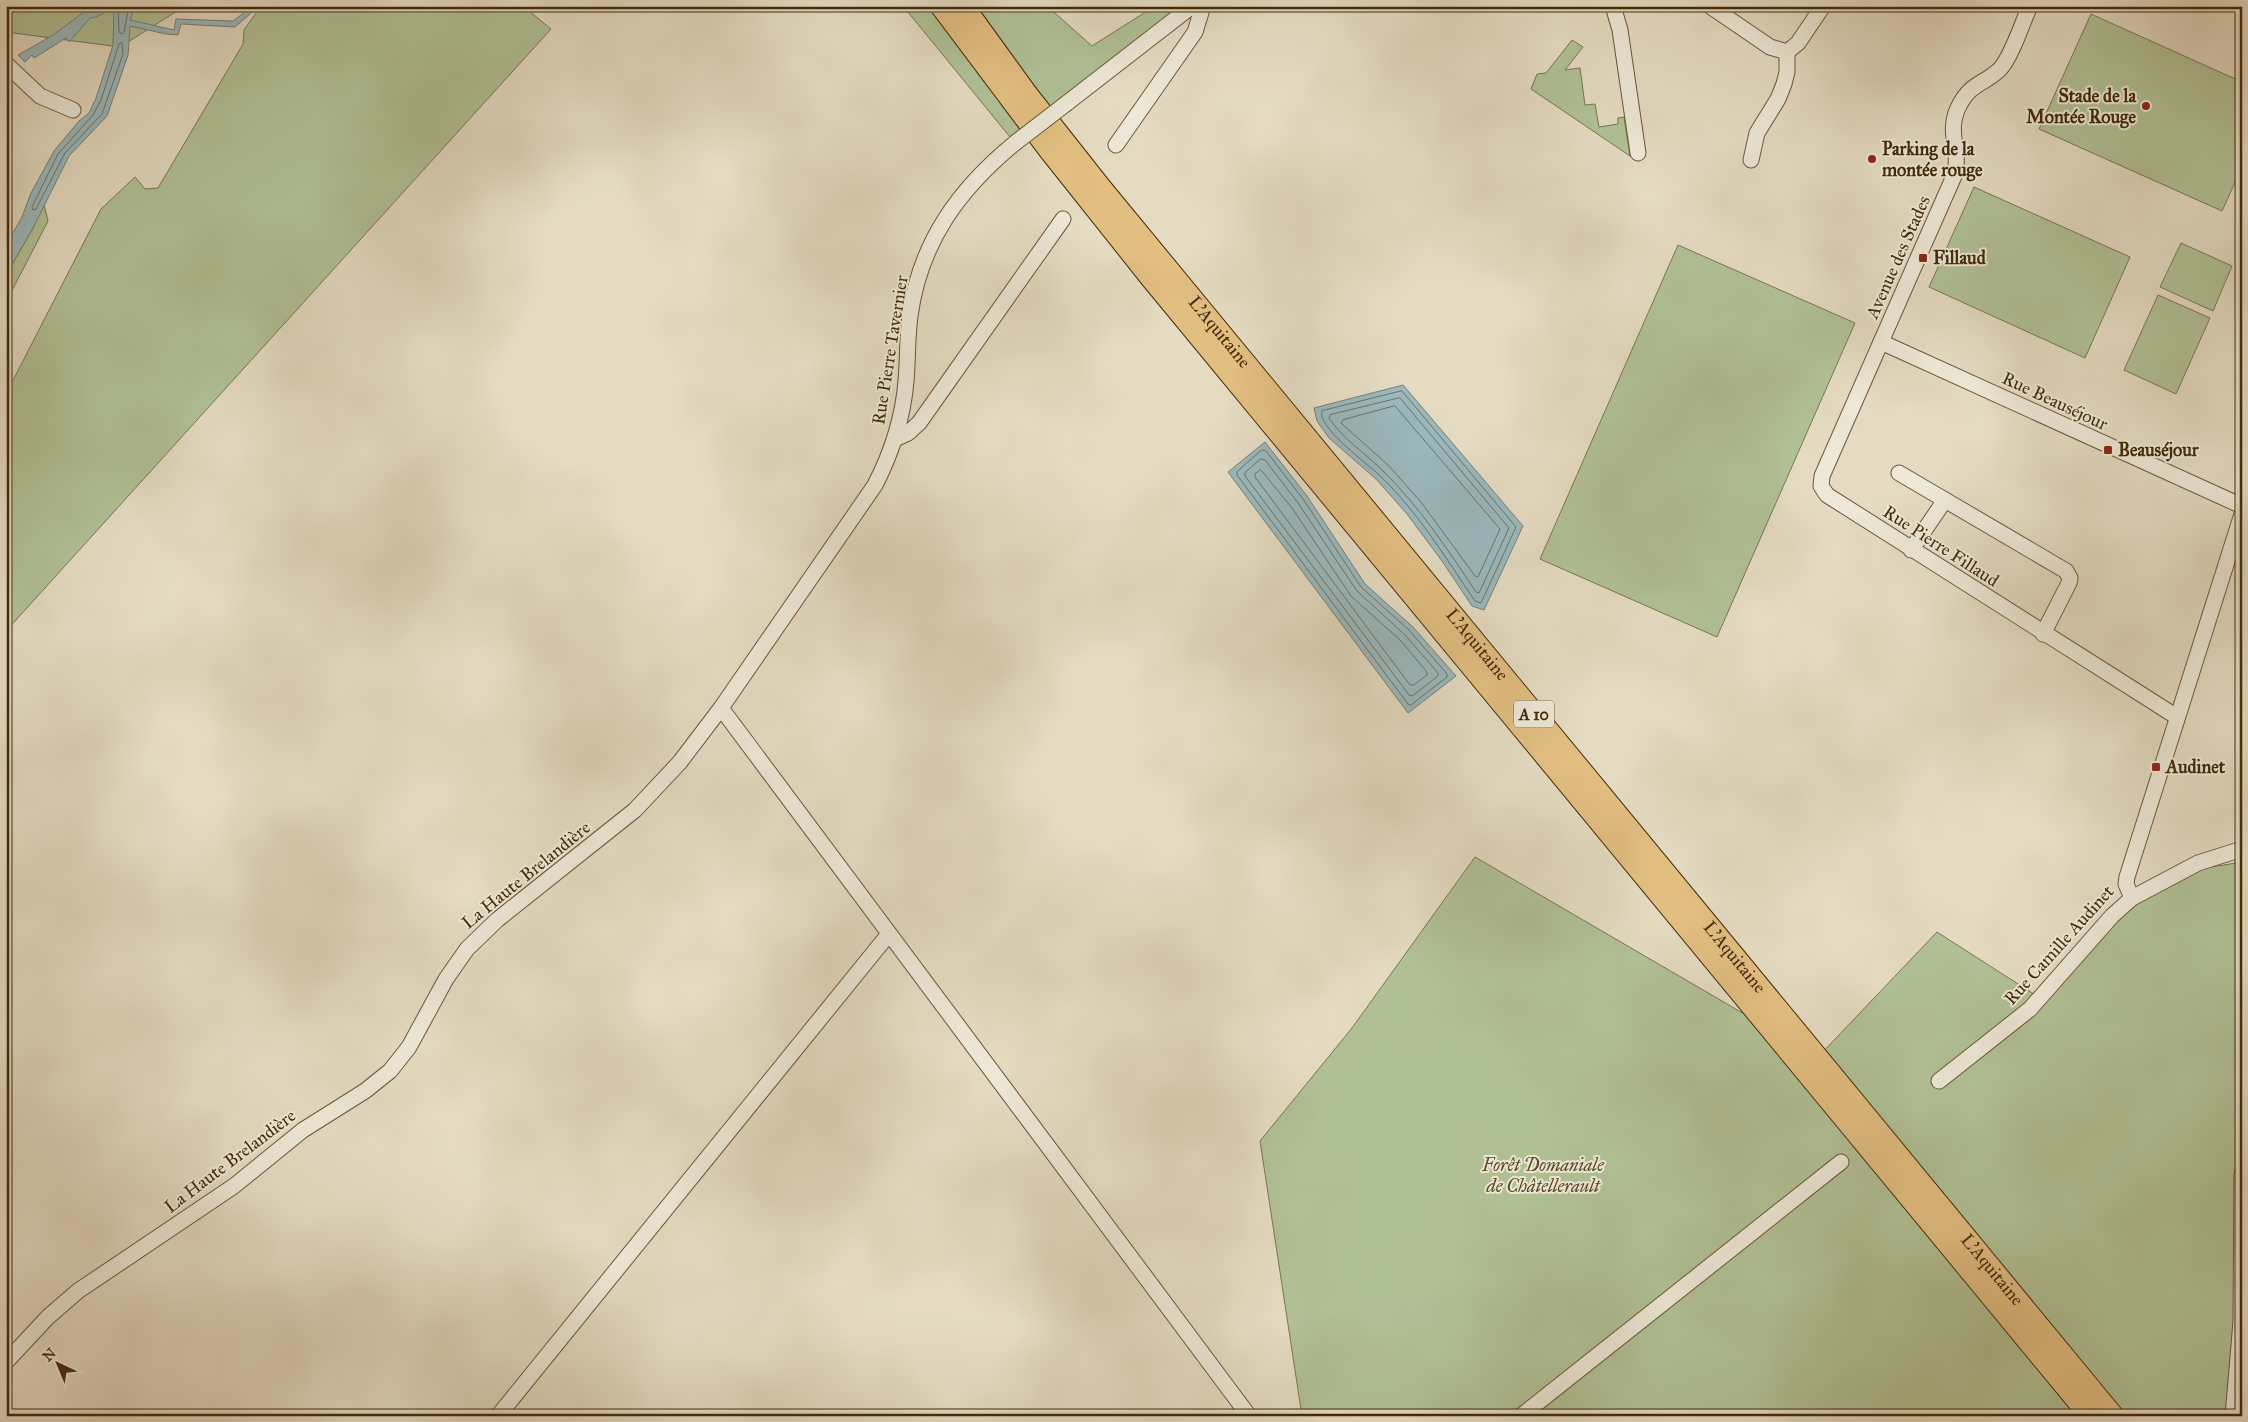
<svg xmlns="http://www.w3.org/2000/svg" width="2248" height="1422" viewBox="0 0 2248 1422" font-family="'IM FELL Great Primer',serif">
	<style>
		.green { fill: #b1c196; stroke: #7a7650 }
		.water { fill: #9ab8bd; stroke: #778075 }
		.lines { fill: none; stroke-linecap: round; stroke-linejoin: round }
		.shore { stroke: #6e7264; stroke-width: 1 }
		.minor-casing { stroke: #6a5738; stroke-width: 17 }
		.highway-casing { stroke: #422b0a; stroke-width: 23 }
		.minor { stroke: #ede8d7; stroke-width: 15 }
		.highway { stroke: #e2be81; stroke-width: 21 }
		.minor-bridge-casing { stroke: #6a5738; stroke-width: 17; stroke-linecap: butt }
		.minor-bridge { stroke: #ede8d7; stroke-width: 15 }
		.poi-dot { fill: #8f2418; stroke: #ede8d7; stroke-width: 2 }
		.labels { text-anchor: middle; stroke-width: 4; stroke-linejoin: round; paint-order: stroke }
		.shield { fill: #ede8d7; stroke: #756448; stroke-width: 1 }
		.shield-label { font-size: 16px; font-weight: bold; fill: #422b0a }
		.poi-label { font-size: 18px; font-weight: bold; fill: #422b0a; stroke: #ede8d7; text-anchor: start }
		.street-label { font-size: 18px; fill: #422b0a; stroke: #ede8d7 }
		.park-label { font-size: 18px; font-style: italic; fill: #584926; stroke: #ede8d7 }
	</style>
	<rect width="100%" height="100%" fill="#e4dbc2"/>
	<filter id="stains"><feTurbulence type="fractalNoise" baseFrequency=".004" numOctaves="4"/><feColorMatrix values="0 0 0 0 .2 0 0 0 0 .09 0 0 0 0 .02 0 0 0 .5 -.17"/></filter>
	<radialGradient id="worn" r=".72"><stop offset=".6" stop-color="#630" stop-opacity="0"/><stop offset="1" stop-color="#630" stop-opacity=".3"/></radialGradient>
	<g class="green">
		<polygon points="6,6 185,6 120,47 6,32"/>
		<polygon points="261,6 523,6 551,29 6,631 6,394 101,209 135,177 145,189 158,188 243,44 244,30"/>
		<polygon points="903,6 928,6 1020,130 1010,137"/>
		<polygon points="977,6 1047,6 1092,46 1155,6 1184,6 1050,107"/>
		<polygon points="2091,14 2242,82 2242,167 2222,211 2039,129"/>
		<polygon points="1572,40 1583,47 1565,70 1580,68 1585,105 1595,104 1599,127 1618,124 1618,118 1624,117 1630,156 1531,89 1537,74 1546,73"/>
		<polygon points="1974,187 2130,257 2085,358 1929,287"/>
		<polygon points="44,205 48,221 6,302 6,275 33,228"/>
		<polygon points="2181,243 2232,266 2213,311 2160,287"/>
		<polygon points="1678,245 1855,323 1717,637 1540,559"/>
		<polygon points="2158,295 2210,318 2176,394 2124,370"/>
		<polygon points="1475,857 1818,1057 1937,932 2043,1000 2119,917 2139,900 2199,869 2242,862 2242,1416 1302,1416 1260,1141 1352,1028"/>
	</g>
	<g class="water">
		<polygon points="95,6 135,6 130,20 174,30 176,19 233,21 253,6 259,6 235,27 181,24 178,35 166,34 130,26 128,55 107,116 69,156 33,228 6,275 6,245 22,217 31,193 54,151 79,121 89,113 96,98 113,45 114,8 96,17 90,18 69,42 66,38 34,58 32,55 25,62 18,55 53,35 84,12"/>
		<polygon points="1403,385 1523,526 1484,610 1472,606 1442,561 1407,514 1376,479 1329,438 1317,421 1314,408"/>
		<polygon points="1265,442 1307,496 1365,584 1413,627 1456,676 1408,713 1228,472"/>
	</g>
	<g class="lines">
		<g class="shore">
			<polyline points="118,6 119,32 122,34 124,32 129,6"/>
			<polygon points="122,43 123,54 102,114 65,153 36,209 33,210 32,207 58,154 93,115 101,100 119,44"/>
			<path d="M1402 391 1516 527 1481 603 1475 601C1445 557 1415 507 1375 471 1364 462 1315 424 1322 411Z"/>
			<path d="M1400 398 1509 528 1479 593 1476 592C1448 550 1419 506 1383 471 1365 453 1343 439 1329 418L1330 415Z"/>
			<polygon points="1395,406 1500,529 1478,577 1475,576 1421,502 1389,466 1341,423 1343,420"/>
			<polygon points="1262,450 1266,451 1303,499 1361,587 1409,630 1447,674 1447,677 1411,705 1408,704 1237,475 1237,472"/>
			<polygon points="1261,459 1265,460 1298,503 1357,591 1405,635 1438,673 1438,676 1412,696 1409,695 1245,476 1245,473"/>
			<polygon points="1261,470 1292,508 1351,596 1400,640 1427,672 1427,675 1414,685 1410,685 1255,477 1255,474"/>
		</g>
		<g class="minor-casing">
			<g id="minor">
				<polyline points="1613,6 1620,30 1638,153"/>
				<polyline points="1710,6 1770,47 1787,52 1798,43 1823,6"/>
				<path d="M2030 6C2022 23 2012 56 2000 69 1984 85 1970 82 1958 108 1946 133 1962 153 1954 176L1822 476 1821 486 1827 495 2177 717"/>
				<polyline points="6,64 40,96 73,110"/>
				<polyline points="1067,103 1192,6"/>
				<polyline points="1116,145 1195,32 1203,6"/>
				<polyline points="1751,160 1757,133 1778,99 1784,84 1787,72 1787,52"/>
				<polyline points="1881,342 2242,506"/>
				<polyline points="895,439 908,433 919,423 1063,219"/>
				<polyline points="1899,473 1945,500"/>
				<polyline points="1911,550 1945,500 2066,571 2070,578 2069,583 2043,634"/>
				<polyline points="721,708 1249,1416"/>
				<polyline points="2132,898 2126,884 2127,877 2242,514"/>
				<polyline points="1939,1081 2030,1009 2112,916 2132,898 2198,863 2242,849"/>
				<path d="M6 1362 48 1317 78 1291 234 1186 303 1130 365 1091 390 1071 409 1047 446 979 467 949 497 920 635 810 680 762 721 708 875 485C892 452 903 418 906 381 908 359 907 338 910 316 920 242 959 189 1015 143"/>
				<polyline points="498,1416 888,935"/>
				<polyline points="1521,1416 1841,1162"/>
				<polyline points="2233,1416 2241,1322 2242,1175"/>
			</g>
		</g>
		<g class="highway-casing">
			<g id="highway">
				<polyline points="941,6 1050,151 1151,278 2090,1416"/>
				<path id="s1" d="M963 6 1026 93 1101 188 2113 1416"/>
			</g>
		</g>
		<use href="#minor" class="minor"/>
		<use href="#highway" class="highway"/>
		<g class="minor-bridge-casing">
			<polyline id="minor-bridge" points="1015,143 1067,103"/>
		</g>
		<use href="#minor-bridge" class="minor-bridge"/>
	</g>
	<g class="poi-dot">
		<circle cx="2146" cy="106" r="5"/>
		<circle cx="1872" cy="159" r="5"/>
		<rect x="1918" y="253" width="10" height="10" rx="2.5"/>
		<rect x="2103" y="445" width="10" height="10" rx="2.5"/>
		<rect x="2151" y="762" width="10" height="10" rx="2.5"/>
	</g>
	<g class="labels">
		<rect class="shield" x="1514" y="700.5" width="40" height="27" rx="4"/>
		<g class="shield-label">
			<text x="1534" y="720">A 10</text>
		</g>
		<g class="poi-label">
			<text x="2136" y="102" text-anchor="end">Stade de la<tspan x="2136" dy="21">Montée Rouge</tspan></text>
			<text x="1882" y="155">Parking de la<tspan x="1882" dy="21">montée rouge</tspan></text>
			<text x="1933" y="264">Fillaud</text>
			<text x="2118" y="456">Beauséjour</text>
			<text x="2166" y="773">Audinet</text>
		</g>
		<g class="street-label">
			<text transform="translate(1898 257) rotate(-66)" y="6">Avenue des Stades</text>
			<text dy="6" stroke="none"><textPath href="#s1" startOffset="415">L'Aquitaine</textPath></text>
			<text transform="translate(890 350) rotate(-81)" y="6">Rue Pierre Tavernier</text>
			<text transform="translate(2055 401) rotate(25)" y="6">Rue Beauséjour</text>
			<text transform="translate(1941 546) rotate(33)" y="6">Rue Pierre Fillaud</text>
			<text dy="6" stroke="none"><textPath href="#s1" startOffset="820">L'Aquitaine</textPath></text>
			<text transform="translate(526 875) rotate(-39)" y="6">La Haute Brelandière</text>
			<text transform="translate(2059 945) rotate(-48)" y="6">Rue Camille Audinet</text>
			<text dy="6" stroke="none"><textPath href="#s1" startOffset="1225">L'Aquitaine</textPath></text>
			<text transform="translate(230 1161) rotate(-37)" y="6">La Haute Brelandière</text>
			<text dy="6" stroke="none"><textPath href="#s1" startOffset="1630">L'Aquitaine</textPath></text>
		</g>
		<g class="park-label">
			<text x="1543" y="1171">Forêt Domaniale<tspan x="1543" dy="21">de Châtellerault</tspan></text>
		</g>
	</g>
	<rect width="2248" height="1422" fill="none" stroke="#e4dbc2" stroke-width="25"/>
	<rect x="8" y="8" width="2233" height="1407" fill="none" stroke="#422b0a" stroke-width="2.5"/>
	<rect x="12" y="12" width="2223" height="1397" fill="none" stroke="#422b0a"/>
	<g transform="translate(58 1364) rotate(316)" stroke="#ede8d7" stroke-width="4" paint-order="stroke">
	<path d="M0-4L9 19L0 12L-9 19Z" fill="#422b0a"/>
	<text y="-8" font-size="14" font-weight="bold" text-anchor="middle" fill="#422b0a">N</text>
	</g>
	<rect width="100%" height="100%" filter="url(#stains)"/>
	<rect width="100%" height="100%" fill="url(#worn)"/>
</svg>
